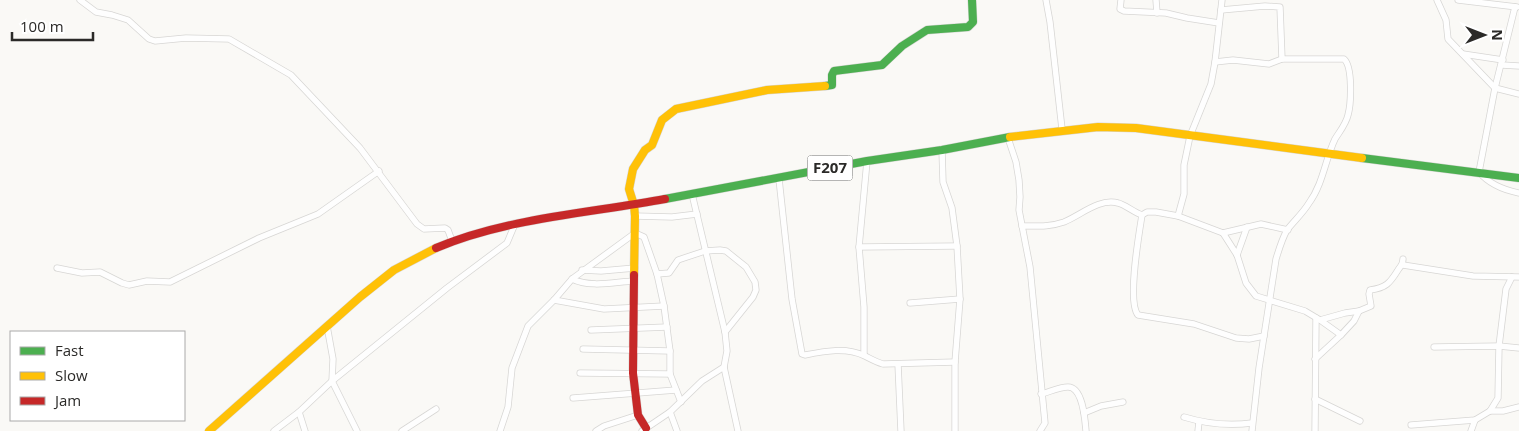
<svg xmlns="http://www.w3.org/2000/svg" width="1519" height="431" viewBox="0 0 1519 431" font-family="'Open Sans',sans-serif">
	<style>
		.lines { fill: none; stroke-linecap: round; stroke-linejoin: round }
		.street-casing { stroke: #d7d6d4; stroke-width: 7 }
		.fast-casing { stroke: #d7d6d4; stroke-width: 9 }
		.slow-casing { stroke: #d7d6d4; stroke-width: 9 }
		.jam-casing { stroke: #d7d6d4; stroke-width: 9 }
		.street { stroke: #fefefe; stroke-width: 5.5 }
		.fast { stroke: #4caf50; stroke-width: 8 }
		.slow { stroke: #ffc107; stroke-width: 8 }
		.jam { stroke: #c62828; stroke-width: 8 }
		.labels { text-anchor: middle; stroke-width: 4; stroke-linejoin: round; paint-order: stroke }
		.shield { fill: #fff; stroke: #6b6a68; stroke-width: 1 }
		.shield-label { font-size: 15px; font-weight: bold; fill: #2b2a28 }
	</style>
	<rect width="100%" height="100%" fill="#faf9f6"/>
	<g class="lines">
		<g class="street-casing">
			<g id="street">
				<polyline points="80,0 96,12 112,15 128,20 149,39 155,41 186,38 229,39 291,75 360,148 417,224 424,229 445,228 448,230 452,241"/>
				<polyline points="1046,0 1050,22 1062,129"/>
				<polyline points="1121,0 1120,9 1124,11 1166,13 1187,18 1219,23"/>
				<polyline points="1156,0 1157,13"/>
				<polyline points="1437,0 1446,20 1448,39 1495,88 1519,94"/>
				<polyline points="1458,0 1517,7"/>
				<path d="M1515 7 1495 88 1479 172C1489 184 1504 190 1519 193"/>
				<polyline points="1221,10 1265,6 1280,7 1282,59"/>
				<polyline points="1463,54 1503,60"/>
				<path d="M1215 62 1233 60 1269 64 1282 59H1344C1353 67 1351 104 1348 115 1346 124 1340 131 1335 139 1325 160 1323 184 1309 203 1303 213 1294 221 1287 230 1282 239 1279 249 1276 259L1259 368 1252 431"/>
				<polyline points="1502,65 1519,66"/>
				<polyline points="1008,138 1016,162 1019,180 1020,197 1019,210 1030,267 1045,423 1040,431"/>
				<polyline points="942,150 943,182 952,208 957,246 960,299 955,362 955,431"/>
				<path d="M779 179 792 299 802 354 805 355C825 351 846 347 865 356 871 359 876 362 883 364L955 362"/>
				<polyline points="692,194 725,332 727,351 724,367 738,431"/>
				<path d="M1142 215C1139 234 1127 302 1138 315L1194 324 1236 338 1249 339 1264 336"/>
				<polyline points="635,216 672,217 697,214"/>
				<polyline points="1178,216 1184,194 1184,165 1190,136 1211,84 1215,62 1222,0"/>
				<path d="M1022 226C1036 226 1050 227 1064 222 1081 215 1099 198 1118 203 1124 204 1135 213 1142 215L1147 212H1156L1178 216 1223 233 1261 224 1288 230"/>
				<polyline points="1223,233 1237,255 1246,283 1256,296 1305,311 1320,320 1345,313 1359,311"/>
				<polyline points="859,247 957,246"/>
				<polyline points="1237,255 1247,227"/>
				<polyline points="1403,265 1473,276 1519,277"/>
				<polyline points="57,268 82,273 100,272 122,283 129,285 147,281 170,282 259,238 318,214 379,171"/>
				<polyline points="582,270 601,271 635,268"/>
				<polyline points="657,274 669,273 678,260 705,251 720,250 726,251 746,267 755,282 756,290 753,297 725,332"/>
				<path d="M572 279C591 288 614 282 634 281"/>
				<polyline points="554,300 604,309 664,306"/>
				<polyline points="910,303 960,299"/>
				<polyline points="1320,320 1341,335"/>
				<polyline points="327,326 333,359 332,381 357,431"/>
				<polyline points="591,330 667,327"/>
				<polyline points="1434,347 1499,346 1519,348"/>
				<polyline points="583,349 670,351"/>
				<polyline points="864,355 864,307 859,247 867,161"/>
				<path d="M1315 359 1341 335 1354 321 1359 311 1371 306 1369 294 1370 290C1386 288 1390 283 1398 270 1401 265 1403 265 1403 259"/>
				<polyline points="898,364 901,431"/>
				<polyline points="580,373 670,374"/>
				<path d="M1041 394C1049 392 1060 387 1068 387 1083 387 1085 420 1086 431"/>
				<polyline points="573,398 676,390"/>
				<polyline points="1315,399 1360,421"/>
				<polyline points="1490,411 1503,411 1519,407"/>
				<polyline points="299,412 305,431"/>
				<polyline points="670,412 677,431"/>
				<polyline points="1084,413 1101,406 1123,402"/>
				<path d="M1184 417C1207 424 1229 426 1252 423"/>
				<polyline points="1411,425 1475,420 1490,411 1498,398 1499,346 1506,289 1512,277"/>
				<polyline points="274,431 299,412 332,381 447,288 507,243 515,224"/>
				<polyline points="402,431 436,409"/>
				<polyline points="500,431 508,407 512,368 528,326 554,300 572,279 635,233 644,237 657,274 664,306 670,351 670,374 681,402"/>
				<polyline points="596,431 604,426 638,415"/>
				<polyline points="642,431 670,412 702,381 724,367"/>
				<polyline points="1198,431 1199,422"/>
				<polyline points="1315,431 1316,318"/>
				<polyline points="1471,431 1475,420"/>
			</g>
		</g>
		<g class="fast-casing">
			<g id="fast">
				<polyline points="825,86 832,85 832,75 834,71 882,65 902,46 927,30 968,27 973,22 972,0"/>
				<polyline points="1362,158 1519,178"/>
				<polyline points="665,199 867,161 942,150 1010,137"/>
			</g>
		</g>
		<g class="slow-casing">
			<g id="slow">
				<polyline points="1010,137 1098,127 1136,128 1362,158"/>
				<polyline points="634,275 635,216 634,205 629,189 633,169 645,150 652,145 662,120 676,109 767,90 825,86"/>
				<polyline points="209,431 360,297 394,270 436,248"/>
			</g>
		</g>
		<g class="jam-casing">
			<g id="jam">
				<path d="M436 248C507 218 590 213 665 199"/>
				<polyline points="634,275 633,373 638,415 646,428"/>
			</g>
		</g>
		<use href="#street" class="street"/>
		<use href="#fast" class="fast"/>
		<use href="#slow" class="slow"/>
		<use href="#jam" class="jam"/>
	</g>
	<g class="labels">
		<rect class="shield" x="807.5" y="155.5" width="45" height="25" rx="4"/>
		<g class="shield-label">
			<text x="830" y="173">F207</text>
		</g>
	</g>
	<rect x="10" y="331" width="175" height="90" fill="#ffffff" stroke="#aaaaa9"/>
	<rect x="20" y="347" width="25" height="8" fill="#4caf50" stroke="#aaaaa9"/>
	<text x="55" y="356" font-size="15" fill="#2b2a28">Fast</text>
	<rect x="20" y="372" width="25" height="8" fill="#ffc107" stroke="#aaaaa9"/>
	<text x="55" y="381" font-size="15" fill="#2b2a28">Slow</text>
	<rect x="20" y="397" width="25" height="8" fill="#c62828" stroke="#aaaaa9"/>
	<text x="55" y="406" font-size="15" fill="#2b2a28">Jam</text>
	<g transform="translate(1484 35) rotate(90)" stroke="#ffffff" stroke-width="4" paint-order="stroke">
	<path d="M0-4L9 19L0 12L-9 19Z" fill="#2b2a28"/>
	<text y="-8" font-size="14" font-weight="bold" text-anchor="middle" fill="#2b2a28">N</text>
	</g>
	<path d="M12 32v8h81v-8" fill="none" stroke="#2b2a28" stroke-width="2.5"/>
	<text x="20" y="32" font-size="15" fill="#2b2a28" stroke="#ffffff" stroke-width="4" paint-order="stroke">100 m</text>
</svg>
